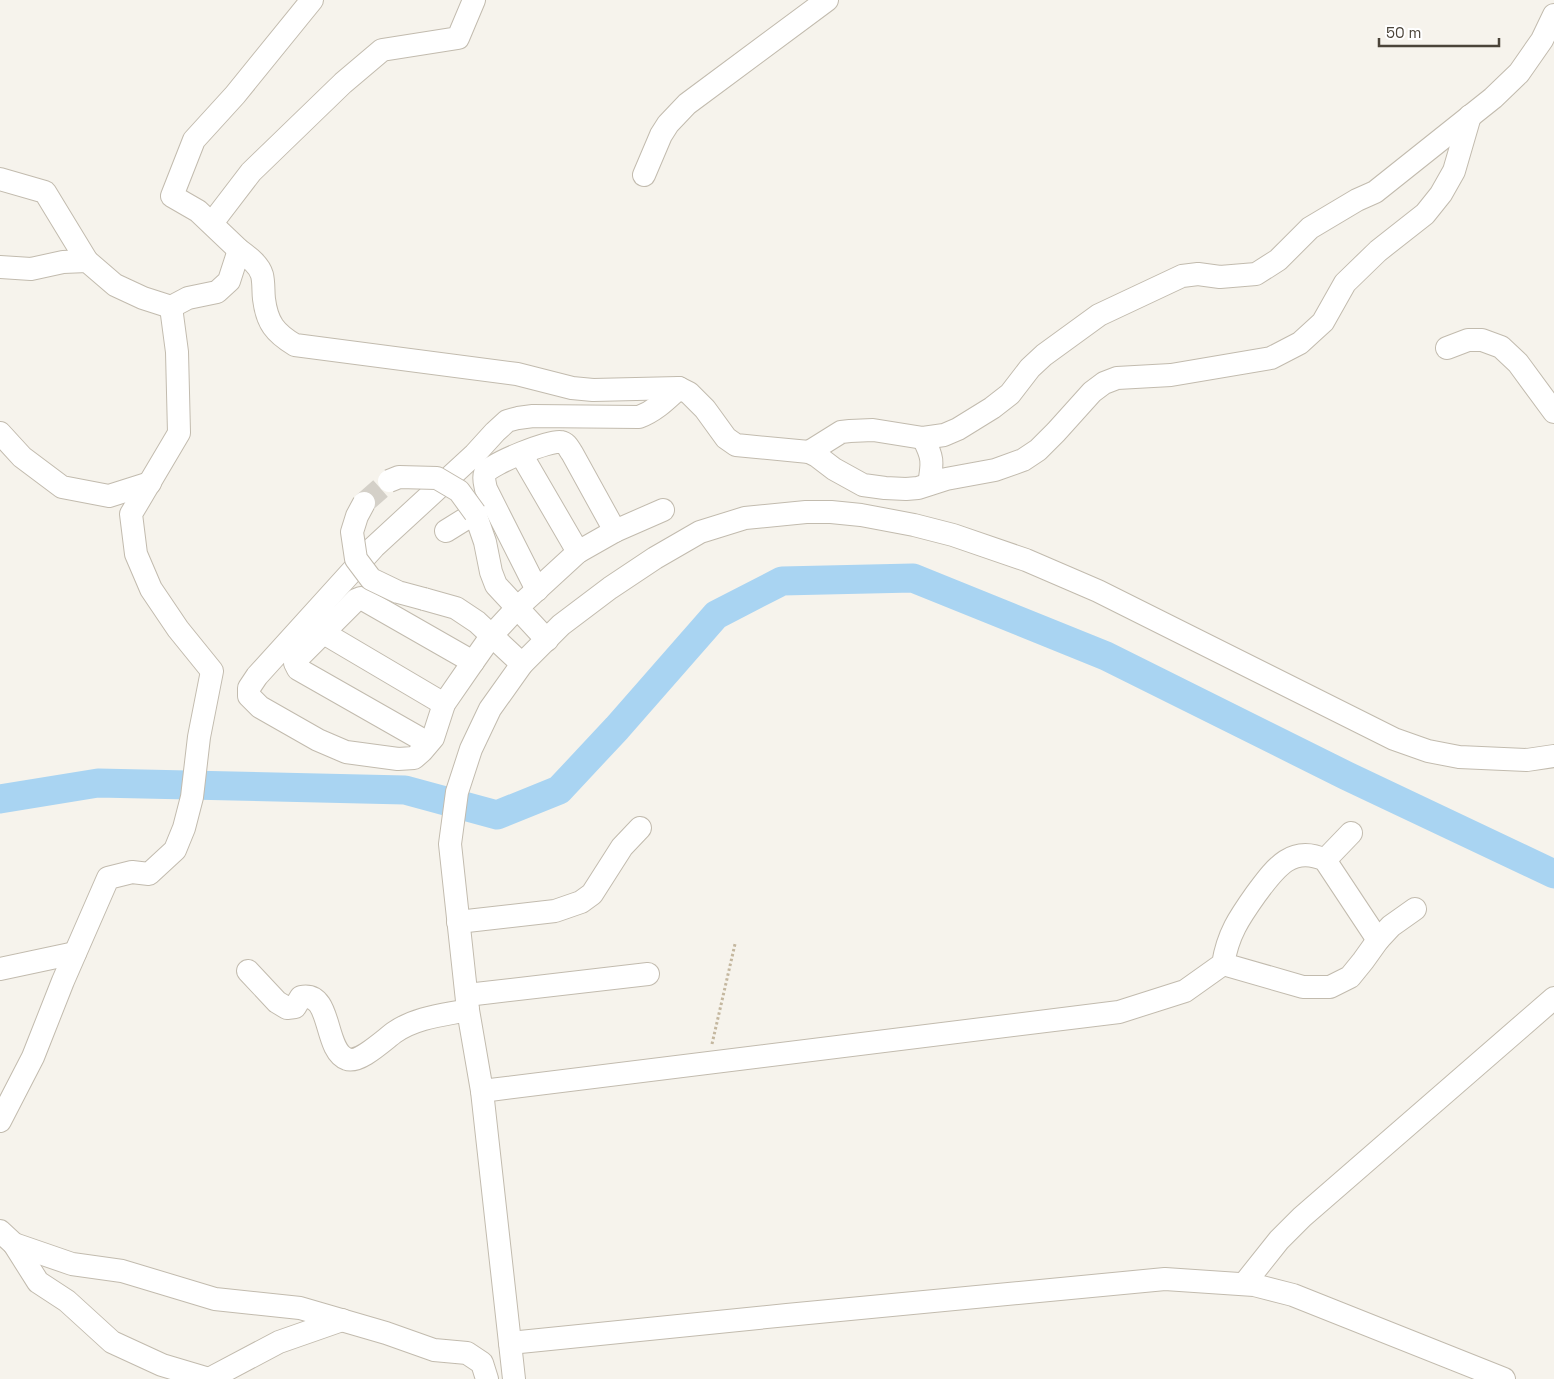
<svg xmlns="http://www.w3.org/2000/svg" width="1554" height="1379" viewBox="0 0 1554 1379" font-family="'Space Grotesk',sans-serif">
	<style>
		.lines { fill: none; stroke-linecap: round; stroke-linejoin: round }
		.river { stroke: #a9d4f2; stroke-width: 29 }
		.minor-tunnel { stroke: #d4d0c8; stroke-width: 22; stroke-dasharray: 22 11; stroke-linecap: butt }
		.minor-casing { stroke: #c2bbae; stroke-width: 24 }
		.path { stroke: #c4b79f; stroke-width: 3; stroke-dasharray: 2.5 2.5; stroke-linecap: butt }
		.minor { stroke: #fff; stroke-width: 22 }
		.minor-bridge-casing { stroke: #c2bbae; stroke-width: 24; stroke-linecap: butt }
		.minor-bridge { stroke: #fff; stroke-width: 22 }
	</style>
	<rect width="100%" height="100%" fill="#f6f3ec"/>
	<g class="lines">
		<polyline class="river" points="0,799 98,783 405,790 497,815 559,790 617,728 716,615 782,581 913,578 1106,656 1347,776 1554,874"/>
		<polyline class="minor-tunnel" points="364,503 389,481"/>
		<g class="minor-casing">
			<g id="minor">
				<polyline points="644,175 661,135 668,124 687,104 827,0"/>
				<polyline points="0,179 45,192 87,261"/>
				<polyline points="212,223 251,172 343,83 382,50 458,38 474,0"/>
				<polyline points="239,250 198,211 172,196 194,140 235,95 312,0"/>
				<path d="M0 267 31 269 63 262 87 261 115 285 143 298 171 307 188 298 217 292 229 281 239 250C247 256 259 264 262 275 264 283 263 291 264 299 267 323 275 333 295 345L517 374 572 388 593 390 679 388 689 393 705 409 726 438 736 445 809 452 817 456 834 469 863 485 885 488 906 489 918 488 946 479 995 470 1023 460 1038 450 1056 432 1092 392 1104 383 1117 378 1171 375 1271 358 1300 343 1323 322 1345 283 1378 251 1425 214 1441 194 1454 171 1470 116"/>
				<polyline points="1447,348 1468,340 1482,340 1501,347 1518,363 1554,412"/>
				<polyline points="0,433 22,457 62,487 109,496 150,483"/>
				<path d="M923 438C933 457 933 462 929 484"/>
				<polyline points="809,452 841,432 850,431 873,430 923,438 944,435 958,429 992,408 1010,394 1030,368 1044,355 1099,315 1182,276 1198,274 1220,277 1256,274 1278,260 1310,228 1357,200 1375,192 1493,98 1519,73 1542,40 1554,15"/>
				<polyline points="521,454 578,552"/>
				<path d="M663 510 615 531 578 552 517 608 492 635 473 662 444 704 433 738 422 751 414 758 398 759 346 752 318 740 260 707 249 696V688L257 676 374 547 475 454 495 432 507 421 518 418 533 416 639 417C655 411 666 400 679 388"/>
				<polyline points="446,531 475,513 485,542 491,572 496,585 547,640"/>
				<path d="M537 590 486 489C485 484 483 478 485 473 490 464 552 439 561 442 567 443 569 449 572 453L615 531"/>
				<polyline points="424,599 456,608 477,622 522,664"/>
				<polyline points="322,632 444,704"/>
				<polyline points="428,743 298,669 295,663 298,658 356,600 361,598 473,662"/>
				<polyline points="1325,860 1351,833"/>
				<polyline points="458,922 555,911 581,902 592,894 622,847 640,828"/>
				<polyline points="1223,964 1303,987 1330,987 1350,977 1363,961 1378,940 1391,926 1415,909"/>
				<polyline points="0,969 75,953"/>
				<path d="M248 971 277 1002 287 1008 295 1007 301 997C333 991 323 1050 347 1059 359 1064 385 1039 395 1032 417 1017 444 1015 468 1010"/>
				<polyline points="467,995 648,974"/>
				<path d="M482 1091 1119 1012 1185 991 1223 964C1228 934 1239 918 1256 894 1274 870 1291 844 1325 860L1378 940"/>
				<polyline points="0,1121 33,1057 63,981 108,878 132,872 149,874 175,850 184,828 192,797 199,737 212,671 178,629 151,589 136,554 131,514 179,433 177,352 171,307"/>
				<polyline points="0,1231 14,1244 72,1264 122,1271 215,1299 300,1308 386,1333 434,1350 467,1353 482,1363 487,1379"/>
				<polyline points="14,1244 38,1282 67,1301 112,1342 162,1365 209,1379"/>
				<polyline points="1244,1284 1279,1240 1302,1217 1554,998"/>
				<polyline points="510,1343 787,1315 1165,1279 1254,1285 1293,1295 1504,1379"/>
				<polyline points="209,1379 279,1342 342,1320"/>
				<polyline points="514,1379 482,1091 468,1010 450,844 457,792 471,749 490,709 522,664 561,625 610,588 655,558 700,532 745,518 806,512 831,512 861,515 914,525 953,535 1026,560 1098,591 1394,739 1428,751 1459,757 1527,760 1554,756"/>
			</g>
		</g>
		<polyline class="path" points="712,1044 735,944"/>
		<use href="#minor" class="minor"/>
		<g class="minor-bridge-casing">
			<g id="minor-bridge">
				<polyline points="389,481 399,477 437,478 459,491 475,513"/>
				<polyline points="364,503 357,516 352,532 356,559 371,579 398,592 424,599"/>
			</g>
		</g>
		<use href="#minor-bridge" class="minor-bridge"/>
	</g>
	<path d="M1379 38v8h120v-8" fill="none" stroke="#4b4439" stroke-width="2.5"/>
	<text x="1386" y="38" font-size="15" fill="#4b4439" stroke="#ffffff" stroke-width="4" paint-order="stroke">50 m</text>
</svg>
